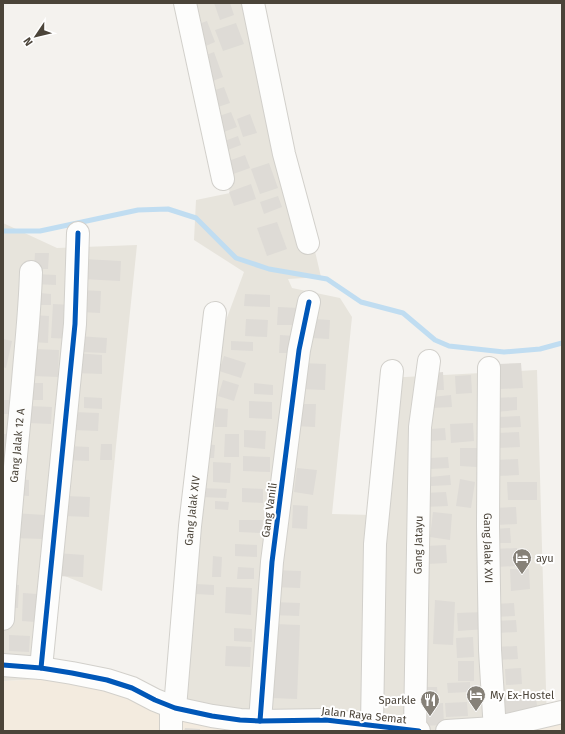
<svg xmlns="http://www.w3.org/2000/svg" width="565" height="734" viewBox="0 0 565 734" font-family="'Fira Sans',sans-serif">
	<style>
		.residential { fill: #e7e4dc }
		.commercial { fill: #f3ebdf }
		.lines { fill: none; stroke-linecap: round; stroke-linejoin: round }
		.stream { stroke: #c0ddf1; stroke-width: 5 }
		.building { fill: #dedbd6 }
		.minor-casing { stroke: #d2d0cb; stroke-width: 24 }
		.minor { stroke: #fdfdfc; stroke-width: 22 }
		.cycleway-casing { stroke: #fff; stroke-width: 8 }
		.cycleway { stroke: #0057b8; stroke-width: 5 }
		.labels { text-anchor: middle; stroke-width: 4; stroke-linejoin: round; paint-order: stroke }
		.street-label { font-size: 11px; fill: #4b4439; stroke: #fff }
		.poi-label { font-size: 11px; fill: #4b4439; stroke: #fff; text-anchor: start }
	</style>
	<rect width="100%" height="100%" fill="#f4f2ee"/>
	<g class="residential">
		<polygon points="185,3 257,3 321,277 288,279 292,288 340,298 352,317 332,514 372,515 386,378 537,370 547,724 502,731 313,731 182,708 212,358 244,272 194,240 196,200 230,193"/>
		<polygon points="3,223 57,248 137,245 116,446 102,591 50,570 47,679 3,681"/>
	</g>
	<g class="commercial">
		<polygon points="93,677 313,731 3,731 3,681"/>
		<polygon points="562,719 562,731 502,731"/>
	</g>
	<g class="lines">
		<polyline class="stream" points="3,231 40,231 138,210 168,209 196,218 236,258 269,269 327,279 361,302 403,313 435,340 449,346 504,352 540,349 562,343"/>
	</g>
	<g class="building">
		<polygon points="214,3 230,3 234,15 220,20"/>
		<polygon points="207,21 215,42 201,48 193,26"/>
		<polygon points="236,23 244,44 223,51 215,30"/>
		<polygon points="214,52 223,77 210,82 201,57"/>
		<polygon points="224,87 230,103 212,109 206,93"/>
		<polygon points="231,112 237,127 221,133 216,117"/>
		<polygon points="250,114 257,133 243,137 237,119"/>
		<polygon points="238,136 241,145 225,151 222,142"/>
		<polygon points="245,155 250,168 225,177 220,164"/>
		<polygon points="269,163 278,188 260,194 251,169"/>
		<polygon points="251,184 256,199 234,206 229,192"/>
		<polygon points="278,196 282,207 264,214 260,202"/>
		<polygon points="277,222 287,249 267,256 257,228"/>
		<polygon points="35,253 49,253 48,269 34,269"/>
		<polygon points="83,259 121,261 120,281 83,279"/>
		<polygon points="35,274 56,275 56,285 34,284"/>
		<polygon points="80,290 101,291 100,313 80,312"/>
		<polygon points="39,293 51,294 51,305 39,305"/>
		<polygon points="245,294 270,295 270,307 244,306"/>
		<polygon points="53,304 73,305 72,339 51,338"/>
		<polygon points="278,307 299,308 298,325 277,325"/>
		<polygon points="33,315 49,316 48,343 32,342"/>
		<polygon points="246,319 268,320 267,337 245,336"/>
		<polygon points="313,319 330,320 329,339 312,338"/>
		<polygon points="280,335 294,336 293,353 279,353"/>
		<polygon points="78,336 107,338 106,353 78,352"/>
		<polygon points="3,339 12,341 6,368 3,367"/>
		<polygon points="231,341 253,342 253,351 231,350"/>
		<polygon points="34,349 59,350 58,377 33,376"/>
		<polygon points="76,353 102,355 102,374 75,373"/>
		<polygon points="224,356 246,363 241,378 219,371"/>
		<polygon points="301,363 326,364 325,390 300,389"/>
		<polygon points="521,363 523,388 500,389 499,364"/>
		<polygon points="443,372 444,390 434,390 433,373"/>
		<polygon points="471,375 472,393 456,394 455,376"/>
		<polygon points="223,380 239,385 234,401 218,396"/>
		<rect x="28" y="383" width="15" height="17"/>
		<polygon points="254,383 273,385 273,395 254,394"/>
		<polygon points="451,395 452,407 431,408 431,397"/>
		<polygon points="84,397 102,398 102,409 84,408"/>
		<polygon points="517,397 517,410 495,412 494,398"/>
		<polygon points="4,400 11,400 11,414 3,414"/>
		<polygon points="249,401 272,402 272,419 249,418"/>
		<polygon points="295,404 316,404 315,427 294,426"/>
		<polygon points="28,406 52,407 51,424 28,423"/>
		<polygon points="215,408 228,409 227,427 215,427"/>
		<polygon points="73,412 99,413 98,431 73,430"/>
		<polygon points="520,416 521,427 498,428 497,417"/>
		<polygon points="473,423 474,441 451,443 450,424"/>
		<polygon points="445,428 446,440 430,441 430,429"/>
		<polygon points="244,430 266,431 265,449 244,447"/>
		<polygon points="519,432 520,447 496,448 495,433"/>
		<rect x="3" y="434" width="11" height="21"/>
		<polygon points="225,434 239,434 239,457 224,457"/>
		<polygon points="101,444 112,444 112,460 100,460"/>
		<polygon points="205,444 215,445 214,458 205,458"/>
		<polygon points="68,446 89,447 89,461 67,460"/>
		<polygon points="460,448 478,448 477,467 460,466"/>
		<polygon points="243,456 270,457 270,472 243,471"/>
		<polygon points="448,457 449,468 431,469 430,458"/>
		<polygon points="518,459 519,475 497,476 496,460"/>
		<polygon points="213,462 231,463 230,483 213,482"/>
		<polygon points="297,468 317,470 313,495 294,492"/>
		<polygon points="450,475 451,485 431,486 430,477"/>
		<polygon points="15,479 29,480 29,496 15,495"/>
		<polygon points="460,479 475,482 471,508 456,506"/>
		<polygon points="507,482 537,482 537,500 508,500"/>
		<polygon points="200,488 227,489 226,498 200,497"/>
		<polygon points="242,488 263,489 263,503 242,502"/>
		<polygon points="446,492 448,506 424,507 423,493"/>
		<polygon points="65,496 90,497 89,517 65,516"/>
		<polygon points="215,501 229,502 228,510 215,509"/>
		<polygon points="293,505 308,506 307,529 292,528"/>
		<polygon points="516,507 517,524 496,525 494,508"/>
		<polygon points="433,512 452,514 450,540 430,537"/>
		<polygon points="13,513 45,515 44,539 12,538"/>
		<polygon points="239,520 263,520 262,533 239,532"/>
		<polygon points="510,528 511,543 494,543 493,529"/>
		<polygon points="235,544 257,545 257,557 235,556"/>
		<polygon points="446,545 447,563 427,564 426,546"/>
		<polygon points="517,548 518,566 495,567 493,549"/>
		<polygon points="56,553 84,555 83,577 55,576"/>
		<polygon points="213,556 222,557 221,577 212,577"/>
		<polygon points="238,567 254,568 254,579 237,579"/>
		<polygon points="510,569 529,569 530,589 511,591"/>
		<polygon points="272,570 301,571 300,588 272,587"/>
		<polygon points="6,584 19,585 18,608 5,607"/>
		<polygon points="196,584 214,585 214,595 195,594"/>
		<polygon points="226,587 252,588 251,615 225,613"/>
		<polygon points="23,593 37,594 36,622 22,621"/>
		<polygon points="435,600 455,602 453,645 433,644"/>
		<polygon points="272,602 300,603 299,616 272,615"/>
		<polygon points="514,603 515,616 492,617 491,604"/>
		<polygon points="484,612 485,629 458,631 457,613"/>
		<polygon points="516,620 517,632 497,633 496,621"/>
		<polygon points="274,624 300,625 297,699 271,698"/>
		<polygon points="234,628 252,629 252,642 234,641"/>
		<polygon points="9,635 30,636 29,652 9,651"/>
		<polygon points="473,637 474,657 457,658 456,638"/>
		<polygon points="226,646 251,647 250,667 225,666"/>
		<polygon points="517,646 518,659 494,660 493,647"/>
		<rect x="458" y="661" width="16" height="20"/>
		<polygon points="521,668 522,684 506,685 505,669"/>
		<polygon points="470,682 470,692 448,693 447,683"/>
		<polygon points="426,687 437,687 438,700 427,700"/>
		<polygon points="535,693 538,711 500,717 497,700"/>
		<polygon points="467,702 468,716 446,717 445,703"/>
		<polygon points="443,703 444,725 419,726 418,705"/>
		<polygon points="185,728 200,729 200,731 184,731"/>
	</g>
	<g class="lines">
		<g class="minor-casing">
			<g id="minor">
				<polyline points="185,3 223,179"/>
				<polyline points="253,3 284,154 308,243"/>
				<path id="s1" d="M489 368 488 526 490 650 495 731"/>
				<path id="s2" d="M3 619C7 540 16 460 23 381 26 345 30 309 31 272"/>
				<polyline points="3,665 41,668 72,673 107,680 132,688 155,700 175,708 212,716 240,720 260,721 326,720 419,731"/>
				<polyline points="41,668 75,324 78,233"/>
				<path id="s3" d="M175 708 190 526 215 313"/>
				<polyline points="260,721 272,562 299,350 309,302"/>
				<polyline points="372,725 375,544 392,371"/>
				<polyline points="171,731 171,707"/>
				<path id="s4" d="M415 731 420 427 429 361"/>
				<polyline points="447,731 494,728 562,712"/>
			</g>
		</g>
		<use href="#minor" class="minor"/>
		<g class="cycleway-casing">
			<g id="cycleway">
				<polyline points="3,665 41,668 72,673 107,680 132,688 155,700 175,708 212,716 240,720 260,721 326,720 419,731"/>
				<polyline points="41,668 75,324 78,233"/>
				<polyline points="260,721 272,562 299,350 309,302"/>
			</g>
		</g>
		<use href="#cycleway" class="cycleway"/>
	</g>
	<defs>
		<g id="hotel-pin" transform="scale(1)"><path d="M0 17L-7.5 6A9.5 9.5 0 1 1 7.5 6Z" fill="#868178" stroke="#fff"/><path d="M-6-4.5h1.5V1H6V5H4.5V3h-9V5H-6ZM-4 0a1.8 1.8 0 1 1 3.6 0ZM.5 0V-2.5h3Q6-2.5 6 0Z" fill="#fff"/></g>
		<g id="restaurant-pin" transform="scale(1)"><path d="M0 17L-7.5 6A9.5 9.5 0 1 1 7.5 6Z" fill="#868178" stroke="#fff"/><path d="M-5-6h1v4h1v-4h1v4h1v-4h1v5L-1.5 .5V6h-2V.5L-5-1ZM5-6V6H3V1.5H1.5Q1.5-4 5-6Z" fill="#fff"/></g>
	</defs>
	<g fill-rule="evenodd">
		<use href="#hotel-pin" x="522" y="558"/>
		<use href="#hotel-pin" x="476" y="695"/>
		<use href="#restaurant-pin" x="430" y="700"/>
	</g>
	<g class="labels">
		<g class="street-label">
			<text dy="4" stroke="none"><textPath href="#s2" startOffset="174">Gang Jalak 12 A</textPath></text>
			<text dy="4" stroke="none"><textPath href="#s3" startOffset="198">Gang Jalak XIV</textPath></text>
			<text transform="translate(269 510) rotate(-82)" y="4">Gang Vanili</text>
			<text dy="4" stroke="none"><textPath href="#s4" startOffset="186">Gang Jatayu</textPath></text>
			<text dy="4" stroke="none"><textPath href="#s1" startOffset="180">Gang Jalak XVI</textPath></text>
			<text transform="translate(364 715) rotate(6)" y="4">Jalan Raya Semat</text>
		</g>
		<g class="poi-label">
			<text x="536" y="562">ayu</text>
			<text x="490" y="699">My Ex-Hostel</text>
			<text x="416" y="704" text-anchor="end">Sparkle</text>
		</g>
	</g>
	<rect width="565" height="734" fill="none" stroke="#4b4439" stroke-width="8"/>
	<g transform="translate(36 36) rotate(235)" stroke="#ffffff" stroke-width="3" paint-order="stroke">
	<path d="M0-3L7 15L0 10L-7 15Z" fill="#4b4439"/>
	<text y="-6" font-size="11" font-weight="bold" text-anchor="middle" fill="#4b4439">N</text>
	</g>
</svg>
